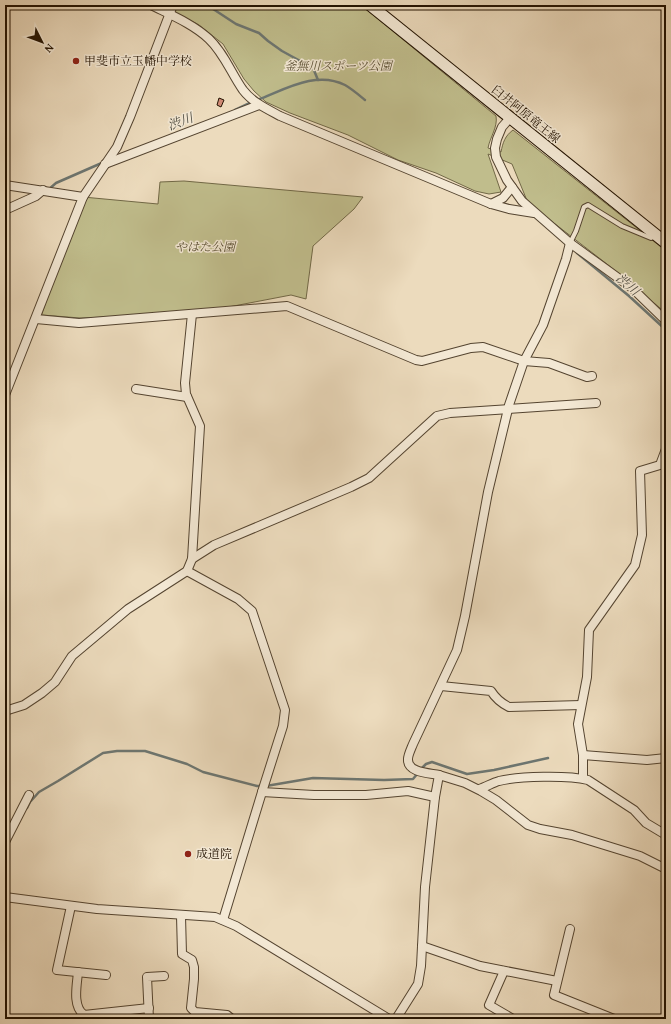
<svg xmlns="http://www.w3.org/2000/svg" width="671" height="1024" viewBox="0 0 671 1024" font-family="'Gentium Book Plus','Noto Serif JP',serif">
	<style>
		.green { fill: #c0bd8c; stroke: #716846 }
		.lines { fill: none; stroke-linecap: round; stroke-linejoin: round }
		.stream { stroke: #6d7671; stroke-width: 2.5 }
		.building { fill: #cf8974; stroke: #221201 }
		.lane-casing { stroke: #544430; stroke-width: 6 }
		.street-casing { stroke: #544430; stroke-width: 10 }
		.secondary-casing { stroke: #221201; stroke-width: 13 }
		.lane { stroke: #f3e8d4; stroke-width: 4 }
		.street { stroke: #f3e8d4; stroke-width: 8 }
		.secondary { stroke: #f3e8d4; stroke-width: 11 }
		.poi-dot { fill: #8f2418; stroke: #f3e8d4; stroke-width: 1.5 }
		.labels { text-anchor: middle; stroke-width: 3; stroke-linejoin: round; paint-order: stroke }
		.poi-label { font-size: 12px; fill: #221201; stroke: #f3e8d4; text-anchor: start }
		.park-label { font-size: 12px; font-style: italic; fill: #594e32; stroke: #f3e8d4 }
		.street-label { font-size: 12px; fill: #221201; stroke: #f3e8d4 }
		.water-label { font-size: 13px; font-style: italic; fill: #4e4c42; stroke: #f3e8d4 }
	</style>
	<rect width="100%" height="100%" fill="#ecdbbd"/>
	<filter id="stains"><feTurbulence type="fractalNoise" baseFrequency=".005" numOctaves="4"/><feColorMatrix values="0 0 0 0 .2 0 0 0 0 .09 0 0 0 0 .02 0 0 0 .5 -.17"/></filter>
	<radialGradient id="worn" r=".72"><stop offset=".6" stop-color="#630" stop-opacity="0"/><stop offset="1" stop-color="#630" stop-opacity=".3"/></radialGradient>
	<g class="green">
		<path d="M169 5H361L496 116C498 127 490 137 488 148L501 152C503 142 505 136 513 130L666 251V313L612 268 528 203 512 164 488 154 501 192 489 194 475 191 436 173 398 160 348 135 290 113 266 102 254 91 244 79 223 44 199 25 167 8Z"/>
		<polygon points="184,181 363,197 354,209 313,246 306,299 291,295 192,314 80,318 42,315 40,319 83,197 158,204 160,182"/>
	</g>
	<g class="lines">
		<g class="stream">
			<polyline points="207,5 236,24 259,33 268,41 282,51 313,68 318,80"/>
			<path d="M257 100C284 90 316 70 345 85 352 89 359 95 365 100"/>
			<polyline points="235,110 252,102"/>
			<polyline points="48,190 56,183 104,162"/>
			<polyline points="577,253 629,296 666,330"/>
			<polyline points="421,769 426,764 432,762 467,774 494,770 548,758"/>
			<polyline points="27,808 30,802 39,792 58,781 103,753 117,751 145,751 187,764 203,772 257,786 266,786 313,778 384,780 413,779 418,773"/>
			<polyline points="5,850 8,843"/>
		</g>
	</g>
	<polygon class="building" points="219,98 224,100 221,107 217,105"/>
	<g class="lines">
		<g class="lane-casing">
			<polyline id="lane" points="570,243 576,231 584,207 588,205 622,226 651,238 655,236"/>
		</g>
		<g class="street-casing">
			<g id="street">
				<path d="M151 5C171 15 193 24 209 39 224 53 231 73 243 90 252 102 267 109 280 116L491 204 509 209 534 213"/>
				<polyline points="510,118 502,127 497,139 495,148 496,157 507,180 522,201 570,243 632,288 666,321"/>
				<polyline points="105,164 259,105"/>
				<polyline points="5,185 83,197"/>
				<polyline points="491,204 503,198 512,187"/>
				<polyline points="5,210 36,196 43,190"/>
				<polyline points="36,319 79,323 287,306 416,360 422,361 471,348 483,347 524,361 549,363 587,377 592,376"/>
				<polyline points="136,389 187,397"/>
				<polyline points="5,395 83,197 117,147 130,117 173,5"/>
				<polyline points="192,559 214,545 351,487 369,478 437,416 450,413 596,403"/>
				<polyline points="187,571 238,599 252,611 285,710 283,726 262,792 223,920"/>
				<path d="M441 686 491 691C496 699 501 703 509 707L581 705"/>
				<polyline points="5,711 24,705 42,693 55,682 72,656 128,609 187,571 192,559 200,426 186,394 185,383 192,314"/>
				<polyline points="583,755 647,760 666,758"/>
				<path d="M439 775C430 773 407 773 408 759 408 755 411 749 413 744L457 650 465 616 488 492 509 405 524 361 543 325 566 259 570 243"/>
				<polyline points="583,778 583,755 578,724 587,677 589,630 635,565 642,535 640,471 660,465 666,449"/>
				<path d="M479 789C486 787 492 783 499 781 519 776 568 775 588 780L634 810 646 823 666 835"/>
				<polyline points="262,792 314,795 366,795 408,791 435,797"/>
				<polyline points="5,842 29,795"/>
				<polyline points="5,897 97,909 215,917 236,926 389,1019"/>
				<polyline points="71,906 57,970 106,975"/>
				<polyline points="181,916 182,954 192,960 194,967 194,979 191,1008 195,1012 227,1015 232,1019"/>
				<polyline points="570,929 554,995 614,1019"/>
				<polyline points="422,946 480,966 557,981"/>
				<polyline points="504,971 489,1005 513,1019"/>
				<path d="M78 972C77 985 72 1006 84 1015L149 1008"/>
				<polyline points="149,1019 147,977 164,976"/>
				<polyline points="396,1019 418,984 421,966 425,887 435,797 439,775 465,783 481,791 496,800 528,825 540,829 572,835 640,856 666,869"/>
				<polyline points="666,1019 666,1017"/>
			</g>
		</g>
		<g class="secondary-casing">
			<polyline id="secondary" points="370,5 666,243"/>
		</g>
		<use href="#lane" class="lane"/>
		<use href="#street" class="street"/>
		<use href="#secondary" class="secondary"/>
	</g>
	<g class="poi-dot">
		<circle cx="76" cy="61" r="4"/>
		<circle cx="188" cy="854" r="4"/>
	</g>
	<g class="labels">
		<g class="poi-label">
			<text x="84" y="65">甲斐市立玉幡中学校</text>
			<text x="196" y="858">成道院</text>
		</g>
		<g class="park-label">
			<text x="338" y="70">釜無川スポーツ公園</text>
			<text x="205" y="251">やはた公園</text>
		</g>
		<g class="street-label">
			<text transform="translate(526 114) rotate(39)" y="4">臼井阿原竜王線</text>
		</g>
		<g class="water-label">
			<text transform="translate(180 121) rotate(-20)" y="5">渋川</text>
			<text transform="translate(628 284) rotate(41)" y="5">渋川</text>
		</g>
	</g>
	<rect width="671" height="1024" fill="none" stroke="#ecdbbd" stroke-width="20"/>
	<rect x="6" y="6" width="659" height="1012" fill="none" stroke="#221201" stroke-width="2"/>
	<rect x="10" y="10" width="651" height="1004" fill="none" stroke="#221201"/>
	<g transform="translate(42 42) rotate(132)" stroke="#f3e8d4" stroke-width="3" paint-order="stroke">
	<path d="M0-3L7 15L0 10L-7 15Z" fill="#221201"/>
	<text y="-6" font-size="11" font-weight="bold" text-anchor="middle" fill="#221201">N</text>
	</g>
	<rect width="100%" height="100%" filter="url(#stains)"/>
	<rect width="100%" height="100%" fill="url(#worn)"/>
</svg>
